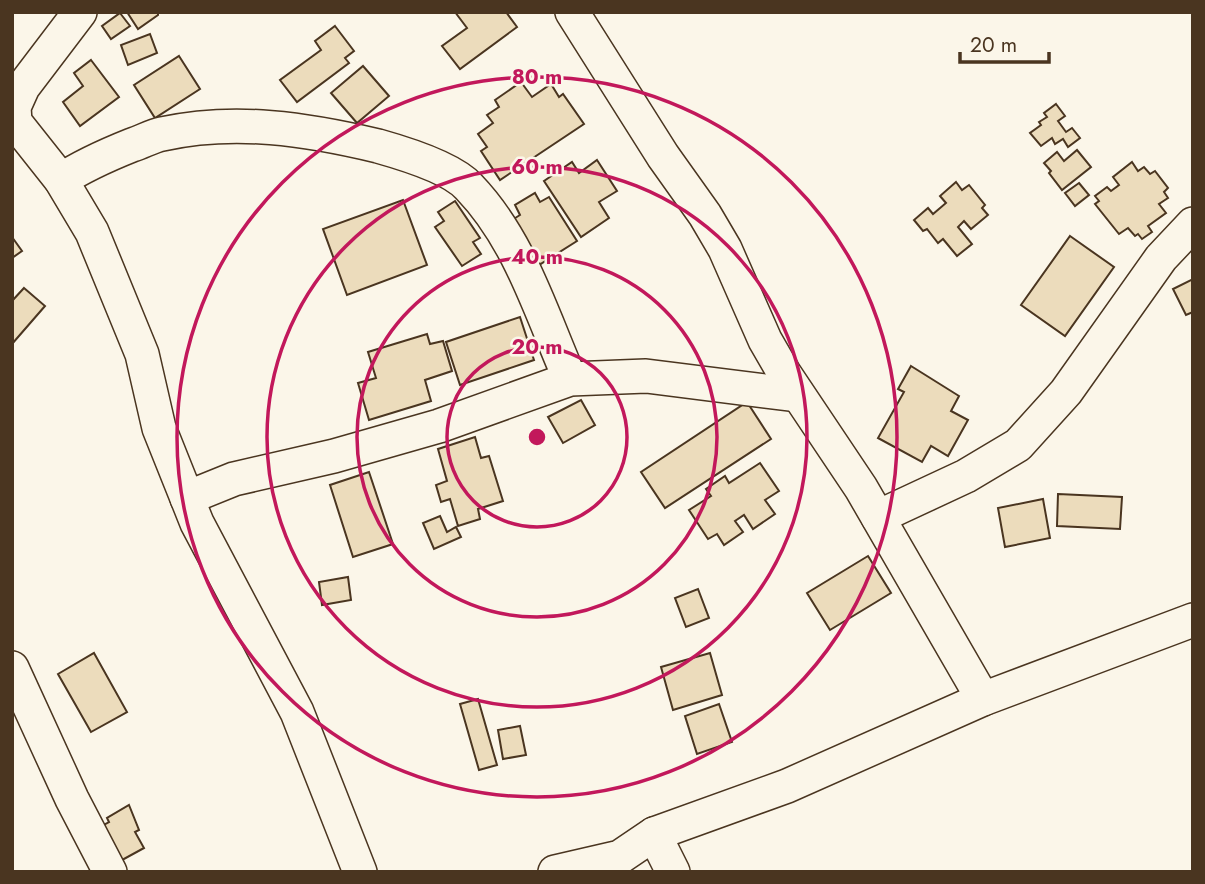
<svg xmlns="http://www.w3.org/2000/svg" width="1205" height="884" viewBox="0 0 1205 884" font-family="Jost,sans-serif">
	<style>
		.building { fill: #ecdcbc; stroke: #4a3520; stroke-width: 2 }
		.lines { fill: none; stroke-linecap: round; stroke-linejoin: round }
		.minor-casing { stroke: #4a3520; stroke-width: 36 }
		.minor { stroke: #fbf6e9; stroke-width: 33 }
		.ring { fill: none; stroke: #c2185b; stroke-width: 3.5 }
		.centre { fill: #c2185b; stroke: #fbf6e9; stroke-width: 3.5 }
		.ring-label { font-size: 21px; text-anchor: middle; font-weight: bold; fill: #c2185b; stroke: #fbf6e9; stroke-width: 5; stroke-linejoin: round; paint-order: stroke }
	</style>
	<rect width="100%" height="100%" fill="#fbf6e9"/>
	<g class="building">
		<polygon points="127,12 158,12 158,15 138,29"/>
		<polygon points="455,12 506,12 517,27 460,69 442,46 467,28"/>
		<polygon points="120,13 130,26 111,39 102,26"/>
		<polygon points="335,26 354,51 345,58 349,63 297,102 280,80 321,50 315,41"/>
		<polygon points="150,34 157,53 128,65 121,45"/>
		<polygon points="179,56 200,89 155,118 134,85"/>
		<polygon points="91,60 119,97 80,126 63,102 83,86 74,73"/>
		<polygon points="363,66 389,96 357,123 331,93"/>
		<polygon points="521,82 532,97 551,84 559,97 563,94 584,124 500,180 481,151 487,147 478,134 493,123 487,115 499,107 495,100"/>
		<polygon points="1056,104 1065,116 1058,121 1066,132 1072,128 1080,138 1068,147 1063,139 1055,144 1052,138 1041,146 1030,133 1041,125 1039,122 1047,117 1044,113"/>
		<polygon points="1077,150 1091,167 1062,190 1049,173 1051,171 1044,163 1057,152 1064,161"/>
		<polygon points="597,160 617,191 599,202 609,218 581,237 544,181 572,162 579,173"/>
		<polygon points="1132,162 1138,171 1144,167 1150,174 1155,171 1168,188 1164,192 1168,198 1159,204 1166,213 1148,226 1152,232 1142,239 1138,234 1135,236 1128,228 1119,234 1095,204 1099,201 1095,196 1107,187 1111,191 1119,185 1113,177"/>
		<polygon points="956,182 962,190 969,185 985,205 982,208 988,215 971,229 964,221 958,227 972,244 957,256 943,239 938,243 927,229 923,231 914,220 928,208 933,214 946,203 940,196"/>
		<polygon points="1079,183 1089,195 1075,206 1065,193"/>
		<polygon points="535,193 540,202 549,197 577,241 539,265 512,220 520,215 515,205"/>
		<polygon points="403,200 427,265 347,295 323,229"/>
		<polygon points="455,201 480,238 473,242 481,254 462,266 435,227 444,221 438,212"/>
		<polygon points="1070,236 1114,267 1065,336 1021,305"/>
		<polygon points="12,237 22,251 12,258"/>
		<polygon points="1193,279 1193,312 1186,315 1173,289"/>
		<polygon points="24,288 45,306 12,344 12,301"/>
		<polygon points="520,317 534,360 460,385 446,342"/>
		<polygon points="427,334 430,344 443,341 452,371 425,380 431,401 369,420 358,383 376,378 368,352"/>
		<polygon points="911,366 959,396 951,411 968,420 948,456 931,446 922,462 878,438 904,392 898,389"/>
		<polygon points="581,400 595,425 563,443 548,417"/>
		<polygon points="747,402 771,439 665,508 641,472"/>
		<polygon points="475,437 481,458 489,456 503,501 478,509 480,519 458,526 450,499 441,502 436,485 447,481 438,449"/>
		<polygon points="760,463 779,491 765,500 775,514 753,529 744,515 735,521 743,532 724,545 717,534 708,539 689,510 711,496 706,489 725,476 729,483"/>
		<polygon points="369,472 393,544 353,557 330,485"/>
		<polygon points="1058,494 1122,497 1120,529 1057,526"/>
		<polygon points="1043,499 1050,538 1005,547 998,508"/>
		<polygon points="440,516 447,532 456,527 461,537 434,549 423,523"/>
		<polygon points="868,556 891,593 830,630 807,593"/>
		<polygon points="348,577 351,600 322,605 319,582"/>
		<polygon points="698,589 709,618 686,627 675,598"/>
		<polygon points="94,653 127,712 91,732 58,674"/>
		<polygon points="710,653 722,695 673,710 661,667"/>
		<polygon points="478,699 497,765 479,770 460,704"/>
		<polygon points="719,704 732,742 697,754 685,716"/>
		<polygon points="520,726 526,755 503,759 498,730"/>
		<polygon points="129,805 139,830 135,832 144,848 113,865 100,827 109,822 107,818"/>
	</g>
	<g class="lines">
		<g class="minor-casing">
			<g id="minor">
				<polyline points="80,12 23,87 14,107 15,122 61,180 92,232 142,354 159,428 197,523 297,712 360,872"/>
				<polyline points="572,12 663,156 705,215 725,249 765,340 784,373 861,488 983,699"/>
				<path d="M61 180C84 165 107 155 132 145 142 142 152 136 162 134 235 118 307 129 378 146 403 153 452 168 469 187 520 240 541 313 570 379"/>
				<polyline points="187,498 234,479 334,456 439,426 570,379 646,376 797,395"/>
				<polyline points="878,517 966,476 1018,445 1066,392 1161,258 1193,224"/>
				<polyline points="12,668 72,799 110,872"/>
				<polyline points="654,834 673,872"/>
				<polyline points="555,872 620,857 654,834 787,786 983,699 1193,620"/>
			</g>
		</g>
		<use href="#minor" class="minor"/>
	</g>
	<g class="ring">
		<circle cx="537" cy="437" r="90"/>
		<circle cx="537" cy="437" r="180"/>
		<circle cx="537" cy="437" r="270"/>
		<circle cx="537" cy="437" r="360"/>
	</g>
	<circle cx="537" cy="437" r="10" class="centre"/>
	<g class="ring-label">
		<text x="537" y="84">80 m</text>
		<text x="537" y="174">60 m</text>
		<text x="537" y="264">40 m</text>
		<text x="537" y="354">20 m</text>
	</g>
	<rect width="1205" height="884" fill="none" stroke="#4a3520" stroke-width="28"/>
	<path d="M960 52v10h89v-10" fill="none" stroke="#4a3520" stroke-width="3.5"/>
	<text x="970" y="52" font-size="21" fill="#4a3520" stroke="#fbf6e9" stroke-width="5" paint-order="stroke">20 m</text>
</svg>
